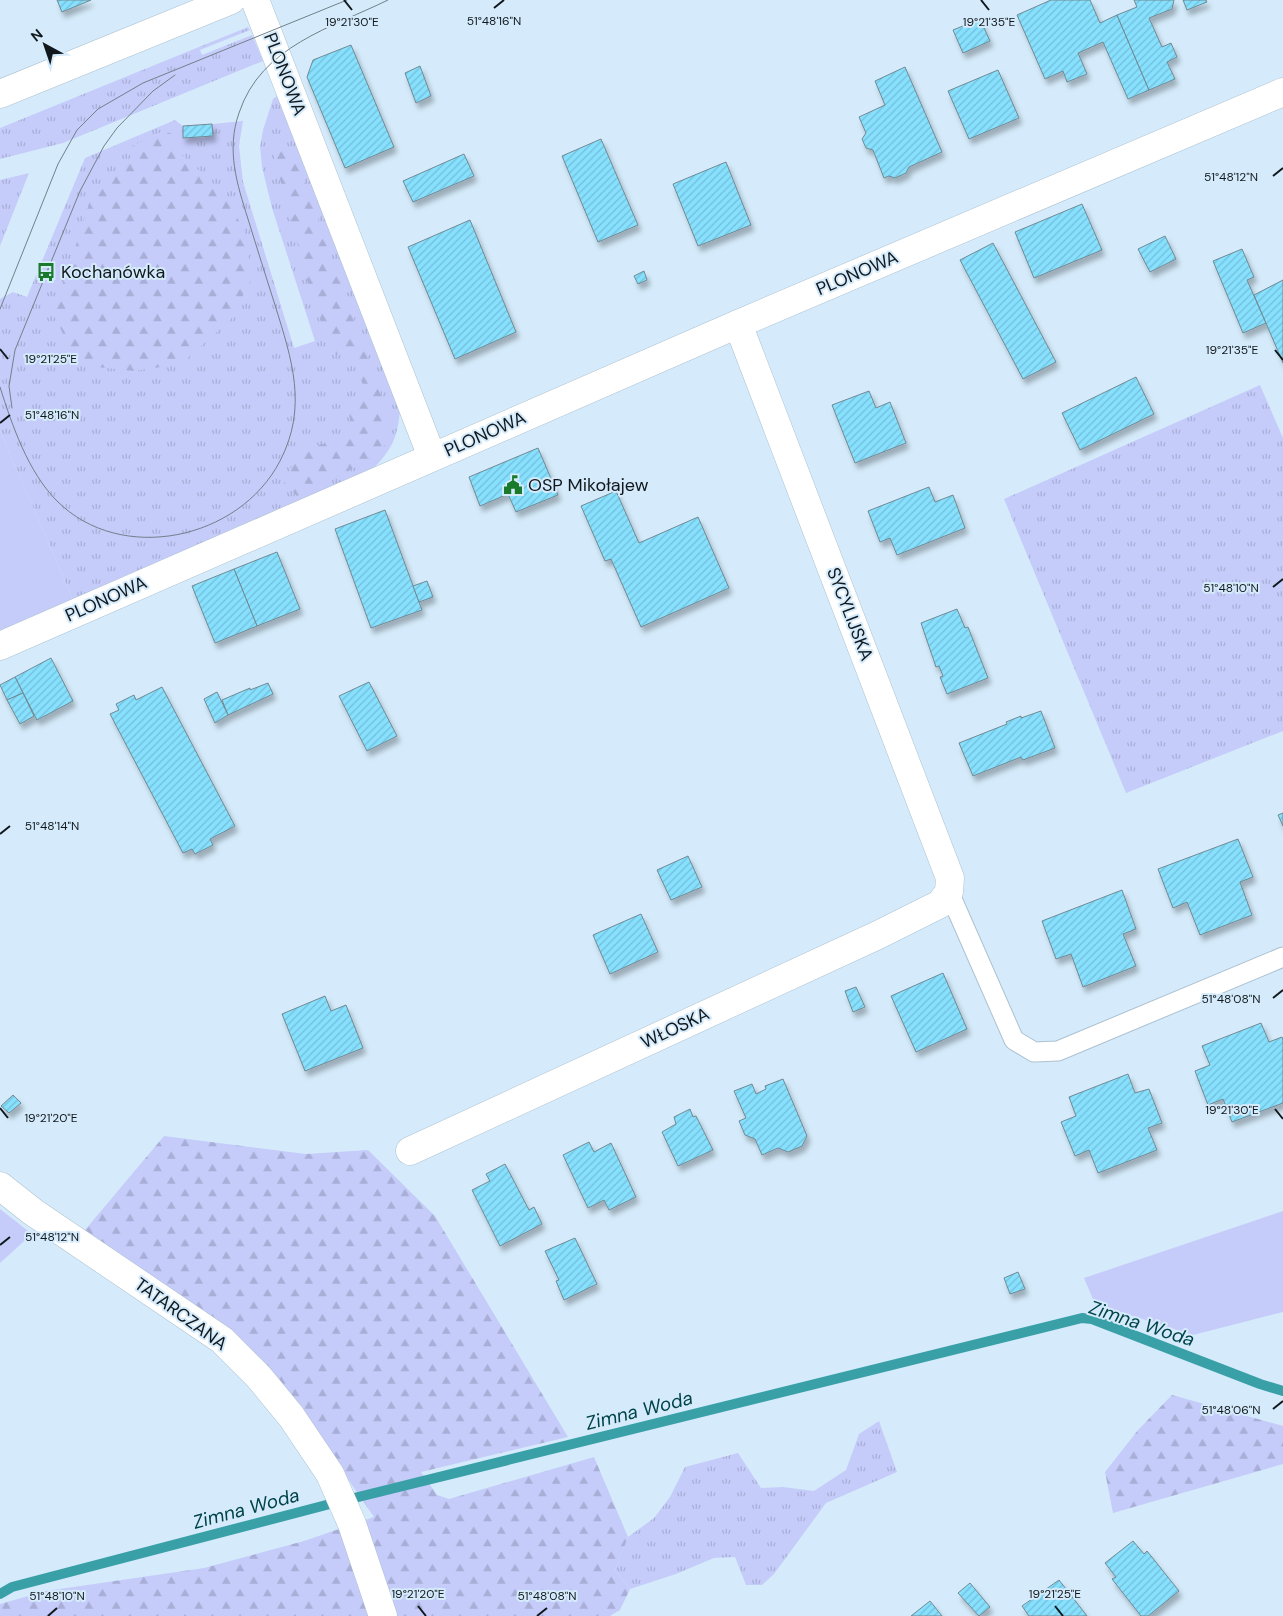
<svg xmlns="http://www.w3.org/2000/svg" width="1283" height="1616" viewBox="0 0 1283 1616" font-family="'DM Sans',sans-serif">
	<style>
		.grass { fill: url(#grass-tufts) }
		.forest { fill: url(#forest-firs) }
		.park { fill: #c5ccfa }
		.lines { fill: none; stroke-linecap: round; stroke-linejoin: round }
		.stream { stroke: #39a0a8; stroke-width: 10 }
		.building { fill: url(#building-hatch); stroke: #708992; filter: url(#shadow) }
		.lane-casing { stroke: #acc1d0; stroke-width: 21 }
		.street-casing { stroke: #acc1d0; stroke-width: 29 }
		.secondary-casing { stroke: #acc1d0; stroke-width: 29 }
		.lane { stroke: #fff; stroke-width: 19 }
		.street { stroke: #fff; stroke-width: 28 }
		.secondary { stroke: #fff; stroke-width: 28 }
		.tram { stroke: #71808a; stroke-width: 1 }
		.ticks { fill: none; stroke: #10181d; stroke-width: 2 }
		.labels { text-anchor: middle; stroke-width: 4; stroke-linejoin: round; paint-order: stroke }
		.street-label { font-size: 18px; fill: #10181d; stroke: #d5ebfb }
		.poi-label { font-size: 18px; fill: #10181d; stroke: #d5ebfb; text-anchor: start }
		.water-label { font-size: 19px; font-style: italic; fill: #004448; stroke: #d5ebfb }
		.ticks-label { font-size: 12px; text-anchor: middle; fill: #10181d; stroke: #d5ebfb; stroke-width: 4; stroke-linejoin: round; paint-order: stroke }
	</style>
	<defs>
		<pattern id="grass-tufts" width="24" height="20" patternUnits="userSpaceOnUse" patternTransform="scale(1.25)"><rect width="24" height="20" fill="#c5ccfa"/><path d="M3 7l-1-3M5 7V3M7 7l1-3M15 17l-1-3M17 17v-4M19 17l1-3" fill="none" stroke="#a8aed6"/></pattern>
		<pattern id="forest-firs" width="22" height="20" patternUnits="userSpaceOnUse" patternTransform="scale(1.25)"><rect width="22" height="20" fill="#c5ccfa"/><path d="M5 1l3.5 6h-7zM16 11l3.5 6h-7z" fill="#a8aed6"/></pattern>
		<pattern id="building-hatch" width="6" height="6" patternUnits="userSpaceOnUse" patternTransform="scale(1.25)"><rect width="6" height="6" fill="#86e0fe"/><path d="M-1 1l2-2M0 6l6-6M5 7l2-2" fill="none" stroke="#73bfd9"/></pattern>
		<filter id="shadow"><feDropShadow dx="3" dy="5.5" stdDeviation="2.5" flood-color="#0004"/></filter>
	</defs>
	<rect width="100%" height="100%" fill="#d5ebfb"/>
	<g class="grass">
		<polygon points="248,27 250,30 200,50 202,55 252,35 263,61 63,143 0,159 0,128"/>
		<path d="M277 96 400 411C397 439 392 449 373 469L74 602 0 431V299L13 292 27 297 85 158 175 120 183 126V137L213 136 212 124 243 121 239 146 243 182 294 348 315 341 272 208 262 167 260 147 263 130 273 99Z"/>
		<polygon points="29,173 0,246 0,180"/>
		<polygon points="1260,385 1283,438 1283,731 1126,793 1004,499"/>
		<polygon points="879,1421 897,1472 826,1503 774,1574 762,1585 746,1585 735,1557 714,1558 676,1574 630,1589 615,1570 628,1537 654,1518 670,1497 685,1467 738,1453 761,1488 783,1487 814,1491 846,1470 859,1434"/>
	</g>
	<g class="forest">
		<polygon points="163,131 176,135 182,155 227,196 245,234 252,278 231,319 181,364 134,371 78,365 54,315 92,194 129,163 132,146"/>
		<path d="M284 144 297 159 389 416 386 444 364 463 297 496 284 483C296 454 308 441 341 444L352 431 348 408 363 385 352 357 336 354 314 306 273 153Z"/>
		<polygon points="164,1136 306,1154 368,1150 435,1216 568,1437 421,1472 437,1495 449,1499 594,1457 628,1537 615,1570 630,1589 620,1610 610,1616 0,1616 0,1604 46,1591 204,1568 304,1541 374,1517 286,1389 235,1337 85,1230"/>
		<polygon points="1172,1395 1283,1426 1283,1464 1113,1513 1105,1472 1138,1430"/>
	</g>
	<g class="park">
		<polygon points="0,431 74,602 0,632"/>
		<polygon points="0,1209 32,1234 0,1263"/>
		<polygon points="1283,1211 1283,1312 1193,1335 1095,1304 1084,1278"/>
	</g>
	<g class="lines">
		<polyline class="stream" points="0,1594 12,1587 330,1504 1082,1318 1092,1319 1260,1384 1283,1391"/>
	</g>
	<g class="building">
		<polygon points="57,0 91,0 62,12"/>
		<polygon points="1090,0 1100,23 1117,15 1149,90 1128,99 1103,42 1078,53 1087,74 1067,82 1063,71 1045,79 1017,15 1051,0"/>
		<polygon points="1134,0 1174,0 1172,9 1149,18 1162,47 1171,43 1177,57 1167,62 1175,79 1149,90 1117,15 1137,7"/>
		<polygon points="1183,0 1206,0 1207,2 1187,10"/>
		<polygon points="980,19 990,41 963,53 953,30"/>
		<polygon points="351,45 394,147 345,168 307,77 313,60"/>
		<polygon points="420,66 431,96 416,103 405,73"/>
		<polygon points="905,67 942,152 909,167 906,173 895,178 889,176 884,178 873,150 866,148 862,139 866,133 859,117 885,105 875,81"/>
		<polygon points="998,70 1019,118 969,139 948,91"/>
		<polygon points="212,124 213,136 183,138 183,126"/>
		<polygon points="601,139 638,225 598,242 562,156"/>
		<polygon points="464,154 474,176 413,202 403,181"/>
		<polygon points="726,162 751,225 698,246 673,184"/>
		<polygon points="1082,204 1102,250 1034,278 1015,232"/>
		<polygon points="470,220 516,332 455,359 408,247"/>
		<polygon points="1165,236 1176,259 1150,272 1138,249"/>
		<polygon points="993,243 1056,362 1023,379 960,260"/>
		<polygon points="1242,249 1254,277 1247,280 1266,323 1243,333 1213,261"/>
		<polygon points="644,271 647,280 638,284 634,276"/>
		<polygon points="1283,280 1283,363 1254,295"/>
		<polygon points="1136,377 1154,414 1080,450 1062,413"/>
		<polygon points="869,391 876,408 890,402 906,443 855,463 832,405"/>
		<polygon points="538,448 558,495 516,512 508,494 480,506 469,477"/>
		<polygon points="929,487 935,502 953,495 965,528 897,555 890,538 880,542 868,511"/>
		<polygon points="616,491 639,543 698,517 729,588 641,627 611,559 605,561 581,506"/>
		<polygon points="385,510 422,610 371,628 335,529"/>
		<polygon points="277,552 300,609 257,626 234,569"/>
		<polygon points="234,569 257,626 215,643 192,586"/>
		<polygon points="427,581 433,597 419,602 413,586"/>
		<polygon points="957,609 965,628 968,627 988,678 947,694 940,677 943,676 939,666 936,667 921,623"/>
		<polygon points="51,658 73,701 37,720 15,677"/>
		<polygon points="15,677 23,693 7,700 0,685"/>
		<polygon points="369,682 397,736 367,751 339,696"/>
		<polygon points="268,683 273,694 228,715 222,700 250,688 250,690"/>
		<polygon points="162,687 235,826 210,839 213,845 195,854 192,849 183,853 110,714 119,710 116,704 134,695 136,700"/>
		<polygon points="217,692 228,715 215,723 204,699"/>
		<polygon points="23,693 34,716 20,724 7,700"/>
		<polygon points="1041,711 1055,748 1023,760 1021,757 973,776 959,743 1007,724 1006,722 1021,716 1021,718"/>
		<polygon points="1283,813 1283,826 1278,815"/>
		<polygon points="1238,839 1253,877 1240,882 1252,915 1200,935 1187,902 1173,908 1158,869"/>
		<polygon points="688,856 702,887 671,900 657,870"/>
		<polygon points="1122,890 1136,929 1123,934 1136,966 1083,987 1071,954 1056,959 1042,921"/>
		<polygon points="641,914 658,952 610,974 593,935"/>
		<polygon points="943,973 967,1029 916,1052 891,996"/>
		<polygon points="856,987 865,1007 853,1012 845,991"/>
		<polygon points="325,996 331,1011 346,1005 363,1048 305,1071 282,1014"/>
		<polygon points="1261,1023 1269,1042 1282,1037 1283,1040 1283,1103 1232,1122 1223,1099 1208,1105 1195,1071 1210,1065 1202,1046"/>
		<polygon points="1128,1074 1135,1093 1149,1089 1162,1123 1148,1128 1157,1150 1098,1173 1089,1150 1075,1156 1061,1122 1076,1116 1069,1097"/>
		<polygon points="783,1079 807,1136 802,1146 788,1152 778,1148 762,1155 755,1139 745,1135 739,1121 746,1118 734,1091 752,1084 756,1094 766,1089 765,1086"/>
		<polygon points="13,1095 21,1103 9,1113 1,1106"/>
		<polygon points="690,1109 693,1117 696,1116 713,1150 678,1166 662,1132 676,1124 674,1117"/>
		<polygon points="589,1142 594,1152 611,1143 636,1197 609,1210 604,1200 588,1208 563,1155"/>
		<polygon points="505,1164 529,1210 534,1207 542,1224 500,1246 472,1190 490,1181 486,1174"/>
		<polygon points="575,1238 597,1284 564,1300 556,1281 559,1280 545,1251"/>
		<polygon points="1018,1272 1025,1289 1010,1294 1004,1278"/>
		<polygon points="1133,1541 1144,1554 1147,1551 1179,1591 1148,1616 1141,1616 1112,1579 1116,1577 1105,1563"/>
		<polygon points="1059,1580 1087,1616 1029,1616 1022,1606"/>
		<polygon points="970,1583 990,1607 979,1616 958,1593"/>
		<polygon points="930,1601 942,1616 911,1616"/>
	</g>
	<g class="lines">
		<g class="lane-casing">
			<polyline id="lane" points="949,892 1014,1040 1034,1052 1058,1051 1283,957"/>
		</g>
		<g class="street-casing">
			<g id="street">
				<polyline points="255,0 432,457"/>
				<polyline points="0,646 738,324 1283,92"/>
				<polyline points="410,1151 878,935 940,904 949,892 950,878 738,324"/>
				<polyline points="0,1186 33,1212 222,1340 258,1376 291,1416 330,1474 352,1524 383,1616"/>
			</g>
		</g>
		<g class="secondary-casing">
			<polyline id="secondary" points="0,94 231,0"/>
		</g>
		<use href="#lane" class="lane"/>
		<use href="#street" class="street"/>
		<use href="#secondary" class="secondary"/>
		<g class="tram">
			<polyline points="0,309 58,164 77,130 98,109 143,83 347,0"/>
			<path d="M0 387C12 425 28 472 57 501 121 565 239 540 280 461 308 407 292 360 275 305 266 277 257 248 248 219 237 184 226 150 239 113 261 46 331 28 388 0"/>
			<polyline points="12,408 9,386 15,350 80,191 104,146 117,128 153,91 175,75"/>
		</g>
	</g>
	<path class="ticks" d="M344 0 352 10M981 0 989 10M494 8 504 0M1273 176 1283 168M0 349 8 359M1275 350 1283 360M0 423 10 415M1273 587 1283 579M0 834 10 826M1273 998 1283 990M0 1108 8 1118M1275 1109 1283 1119M0 1245 10 1237M1273 1409 1283 1401M418 1606 426 1616M1055 1606 1063 1616M48 1616 57 1608M537 1616 547 1608"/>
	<defs>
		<g id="bus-bare" transform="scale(1.5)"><path d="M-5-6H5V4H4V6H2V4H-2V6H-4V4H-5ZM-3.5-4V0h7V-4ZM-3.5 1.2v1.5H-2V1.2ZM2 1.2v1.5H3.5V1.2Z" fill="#1a7a2b" stroke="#d5ebfb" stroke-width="2.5" paint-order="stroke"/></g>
		<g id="civic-bare" transform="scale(1.5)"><path d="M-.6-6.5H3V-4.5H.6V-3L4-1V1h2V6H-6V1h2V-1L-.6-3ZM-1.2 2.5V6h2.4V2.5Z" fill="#1a7a2b" stroke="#d5ebfb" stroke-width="2.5" paint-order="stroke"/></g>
	</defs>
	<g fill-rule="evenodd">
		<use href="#bus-bare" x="46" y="272"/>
		<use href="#civic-bare" x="513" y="485"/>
	</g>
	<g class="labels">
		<g class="street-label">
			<text transform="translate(285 74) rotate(69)" y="6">PLONOWA</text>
			<text transform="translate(857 273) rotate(-23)" y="6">PLONOWA</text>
			<text transform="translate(485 434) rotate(-24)" y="6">PLONOWA</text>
			<text transform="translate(106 599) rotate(-24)" y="6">PLONOWA</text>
			<text transform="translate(850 614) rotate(69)" y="6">SYCYLIJSKA</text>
			<text transform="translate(675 1028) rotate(-25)" y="6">WŁOSKA</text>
			<text transform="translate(181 1314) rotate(36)" y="6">TATARCZANA</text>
		</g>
		<g class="poi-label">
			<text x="61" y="278">Kochanówka</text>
			<text x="528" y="491">OSP Mikołajew</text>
		</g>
		<g class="water-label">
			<text transform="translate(1142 1323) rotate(18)" y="7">Zimna Woda</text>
			<text transform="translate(639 1410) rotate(-14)" y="7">Zimna Woda</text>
			<text transform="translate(246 1508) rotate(-15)" y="7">Zimna Woda</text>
		</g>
	</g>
	<g class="ticks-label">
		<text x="494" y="25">51°48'16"N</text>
		<text x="989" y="26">19°21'35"E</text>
		<text x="352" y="26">19°21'30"E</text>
		<text x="1231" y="181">51°48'12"N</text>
		<text x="1232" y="354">19°21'35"E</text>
		<text x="51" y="363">19°21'25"E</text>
		<text x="52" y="419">51°48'16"N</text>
		<text x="1231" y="592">51°48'10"N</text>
		<text x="52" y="830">51°48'14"N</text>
		<text x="1231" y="1003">51°48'08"N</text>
		<text x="1232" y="1114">19°21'30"E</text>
		<text x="51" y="1122">19°21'20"E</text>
		<text x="52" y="1241">51°48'12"N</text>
		<text x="1231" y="1414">51°48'06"N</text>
		<text x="418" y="1598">19°21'20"E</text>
		<text x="1055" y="1598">19°21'25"E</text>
		<text x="57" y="1600">51°48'10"N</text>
		<text x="547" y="1600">51°48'08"N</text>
	</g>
	<g transform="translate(45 45) rotate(320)" stroke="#d5ebfb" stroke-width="4" paint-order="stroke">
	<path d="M0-4L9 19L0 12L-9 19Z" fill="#10181d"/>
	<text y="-8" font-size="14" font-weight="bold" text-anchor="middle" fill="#10181d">N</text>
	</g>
</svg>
